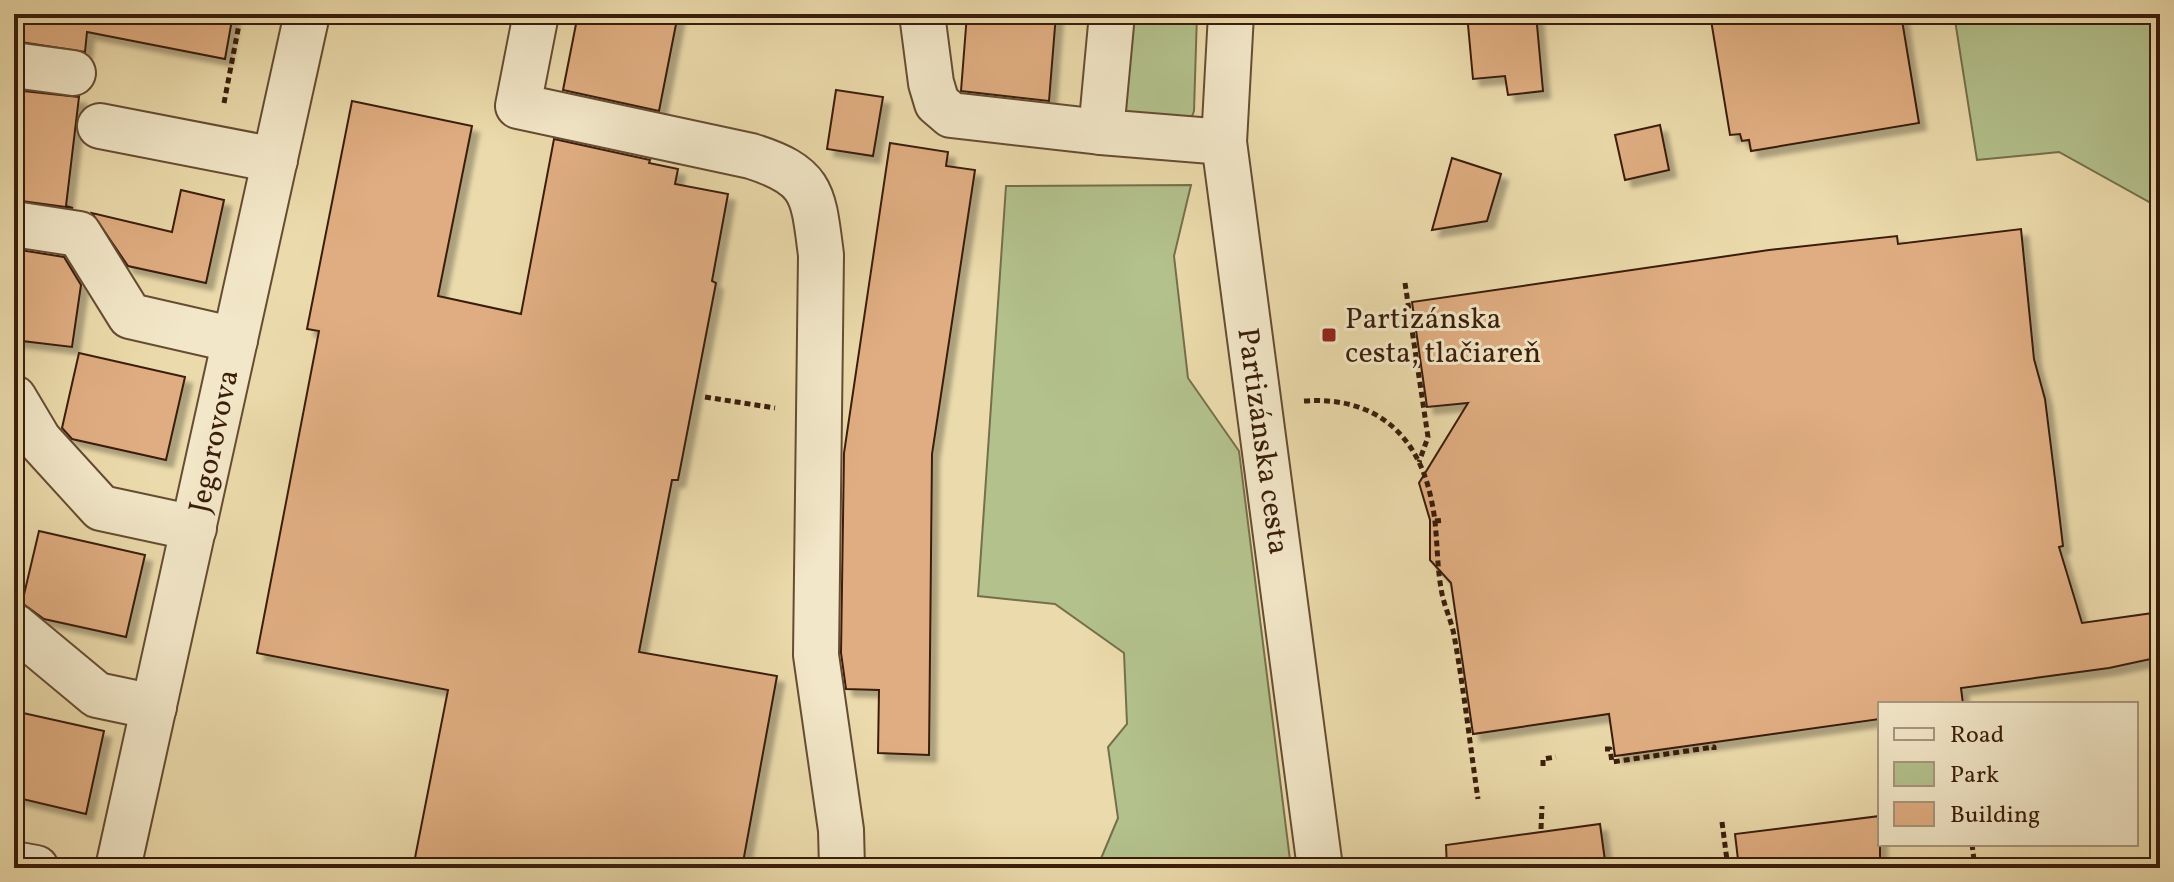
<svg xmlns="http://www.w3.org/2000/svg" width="2174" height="882" viewBox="0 0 2174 882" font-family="Vollkorn,serif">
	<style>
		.green { fill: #b3c18c; stroke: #766f4c; stroke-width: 2 }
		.building { fill: #dfad81; stroke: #3a1d0b; stroke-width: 2; filter: url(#shadow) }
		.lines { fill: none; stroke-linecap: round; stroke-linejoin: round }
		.minor-casing { stroke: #664c33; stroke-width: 48 }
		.path { stroke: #3a1d0b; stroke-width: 5; stroke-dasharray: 6 4; stroke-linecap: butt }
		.minor { stroke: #f2e7c8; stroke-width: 44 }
		.poi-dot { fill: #8f2418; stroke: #f2e7c8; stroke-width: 3 }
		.labels { text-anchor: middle; stroke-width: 6; stroke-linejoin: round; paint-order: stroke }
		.poi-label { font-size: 30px; fill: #3a1d0b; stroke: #f2e7c8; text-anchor: start }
		.street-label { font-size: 30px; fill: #3a1d0b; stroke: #f2e7c8 }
	</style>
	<defs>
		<filter id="shadow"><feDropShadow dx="7" dy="7" stdDeviation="2" flood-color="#0004"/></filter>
	</defs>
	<rect width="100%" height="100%" fill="#ebdaab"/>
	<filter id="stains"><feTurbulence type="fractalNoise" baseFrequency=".0025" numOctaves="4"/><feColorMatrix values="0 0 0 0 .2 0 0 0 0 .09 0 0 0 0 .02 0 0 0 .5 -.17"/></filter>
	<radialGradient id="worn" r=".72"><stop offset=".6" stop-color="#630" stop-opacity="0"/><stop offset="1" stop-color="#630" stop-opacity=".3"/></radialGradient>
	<g class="green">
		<polygon points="1124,14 1197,14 1194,111 1188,127 1127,119 1117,102"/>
		<polygon points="1954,14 2160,14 2160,208 2059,152 1977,160"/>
		<polygon points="1191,185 1174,256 1188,378 1239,451 1291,868 1097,868 1118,818 1108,747 1127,724 1124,653 1055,604 978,596 1006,186"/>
	</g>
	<g class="building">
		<polygon points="14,14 233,14 225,59 87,32 85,52 14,41"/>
		<polygon points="578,14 678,14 659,111 563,90"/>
		<polygon points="967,14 1056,14 1049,101 961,91"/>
		<polygon points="1467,14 1536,14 1543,91 1508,95 1505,76 1473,79"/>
		<polygon points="1710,14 1901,14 1919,123 1751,151 1749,140 1742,141 1740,134 1730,135"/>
		<polygon points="14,90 79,97 66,206 73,208 14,200"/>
		<polygon points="836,90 883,97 873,156 827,149"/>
		<polygon points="352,101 472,126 438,296 521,314 554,139 650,160 649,163 678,169 675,184 728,194 712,281 716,283 678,480 672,480 639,652 777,676 742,868 413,868 448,690 257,653 319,331 307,329"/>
		<polygon points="1660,125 1669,170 1625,180 1615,135"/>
		<polygon points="890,143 948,152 946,166 975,170 932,454 929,755 878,753 879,690 846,689 841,653 844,453"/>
		<polygon points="1452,158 1501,174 1487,221 1432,230"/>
		<polygon points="181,190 224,200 206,283 128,266 92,213 172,232"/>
		<polygon points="2021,229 2034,359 2045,399 2055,479 2063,546 2059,547 2082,623 2160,612 2160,657 2109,668 1961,688 1963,704 1880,704 1880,719 1615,756 1609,714 1473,734 1451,583 1430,560 1430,520 1419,483 1468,403 1427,407 1412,302 1769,250 1897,236 1898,244"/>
		<polygon points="14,249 64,257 81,285 72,347 14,340"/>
		<polygon points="79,353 185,377 166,460 72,439 62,428"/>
		<polygon points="39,531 145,555 126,637 44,619 22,603"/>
		<polygon points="14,711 104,731 86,814 14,797"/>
		<polygon points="1880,816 1880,868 1739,868 1735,834"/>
		<polygon points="1600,824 1606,868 1447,868 1446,845"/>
	</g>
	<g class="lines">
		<g class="minor-casing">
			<g id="minor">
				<path d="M536 14 518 106 751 156C814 176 813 193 821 255L816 655 841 830 842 868"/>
				<polyline points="922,14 931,83 937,103 951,115 1101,132"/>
				<polyline points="1112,14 1101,132 1224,142"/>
				<polyline points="1231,14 1224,142 1320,868"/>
				<polyline points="14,65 73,73"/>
				<polyline points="100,126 275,160"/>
				<polyline points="14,224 79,234 130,316 235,340"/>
				<polyline points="14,398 39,440 101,508 194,528"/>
				<polyline points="14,626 97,695 154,707"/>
				<polyline points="14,864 36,868"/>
				<polyline points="118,868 307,14"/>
			</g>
		</g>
		<g class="path">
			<polyline points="224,103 241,14"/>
			<polyline points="1405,283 1428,437 1419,462"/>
			<polyline points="705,397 775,408"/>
			<path d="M1304 401C1375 396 1419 434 1432 503 1438 531 1436 560 1441 588 1443 604 1451 619 1454 635 1464 690 1470 745 1478 799"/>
			<polyline points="1435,521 1445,520"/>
			<polyline points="1605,749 1610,749 1612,762 1714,747 1714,750"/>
			<polyline points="1543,766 1543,759 1556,757"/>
			<polyline points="1722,822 1728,868"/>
			<polyline points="1541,829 1542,806"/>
			<polyline points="1972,844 1975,868"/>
		</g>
		<use href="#minor" class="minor"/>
	</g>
	<rect class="poi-dot" x="1321" y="327" width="16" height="16" rx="4"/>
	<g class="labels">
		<g class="poi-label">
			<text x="1345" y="328">Partizánska<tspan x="1345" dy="34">cesta, tlačiareň</tspan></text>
		</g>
		<g class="street-label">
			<text transform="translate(213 441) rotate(-78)" y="10">Jegorovova</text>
			<text transform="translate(1264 441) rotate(82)" y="10">Partizánska cesta</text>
		</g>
	</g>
	<rect width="2174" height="882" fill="none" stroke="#ebdaab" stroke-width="48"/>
	<rect x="16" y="16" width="2142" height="850" fill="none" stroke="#3a1d0b" stroke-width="4"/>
	<rect x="24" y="24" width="2126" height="834" fill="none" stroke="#3a1d0b" stroke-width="2"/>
	<rect x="1878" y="702" width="260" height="144" fill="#f2e7c8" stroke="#a8967c" stroke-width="2"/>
	<rect x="1894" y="728" width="40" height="12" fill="#f2e7c8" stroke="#a8967c" stroke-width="2"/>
	<text x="1950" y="742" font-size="24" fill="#3a1d0b">Road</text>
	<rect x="1894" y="762" width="40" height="24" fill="#b3c18c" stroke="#a8967c" stroke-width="2"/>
	<text x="1950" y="782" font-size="24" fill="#3a1d0b">Park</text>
	<rect x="1894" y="802" width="40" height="24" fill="#dfad81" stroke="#a8967c" stroke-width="2"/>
	<text x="1950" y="822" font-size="24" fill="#3a1d0b">Building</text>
	<rect width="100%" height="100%" filter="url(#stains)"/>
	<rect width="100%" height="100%" fill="url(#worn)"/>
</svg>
